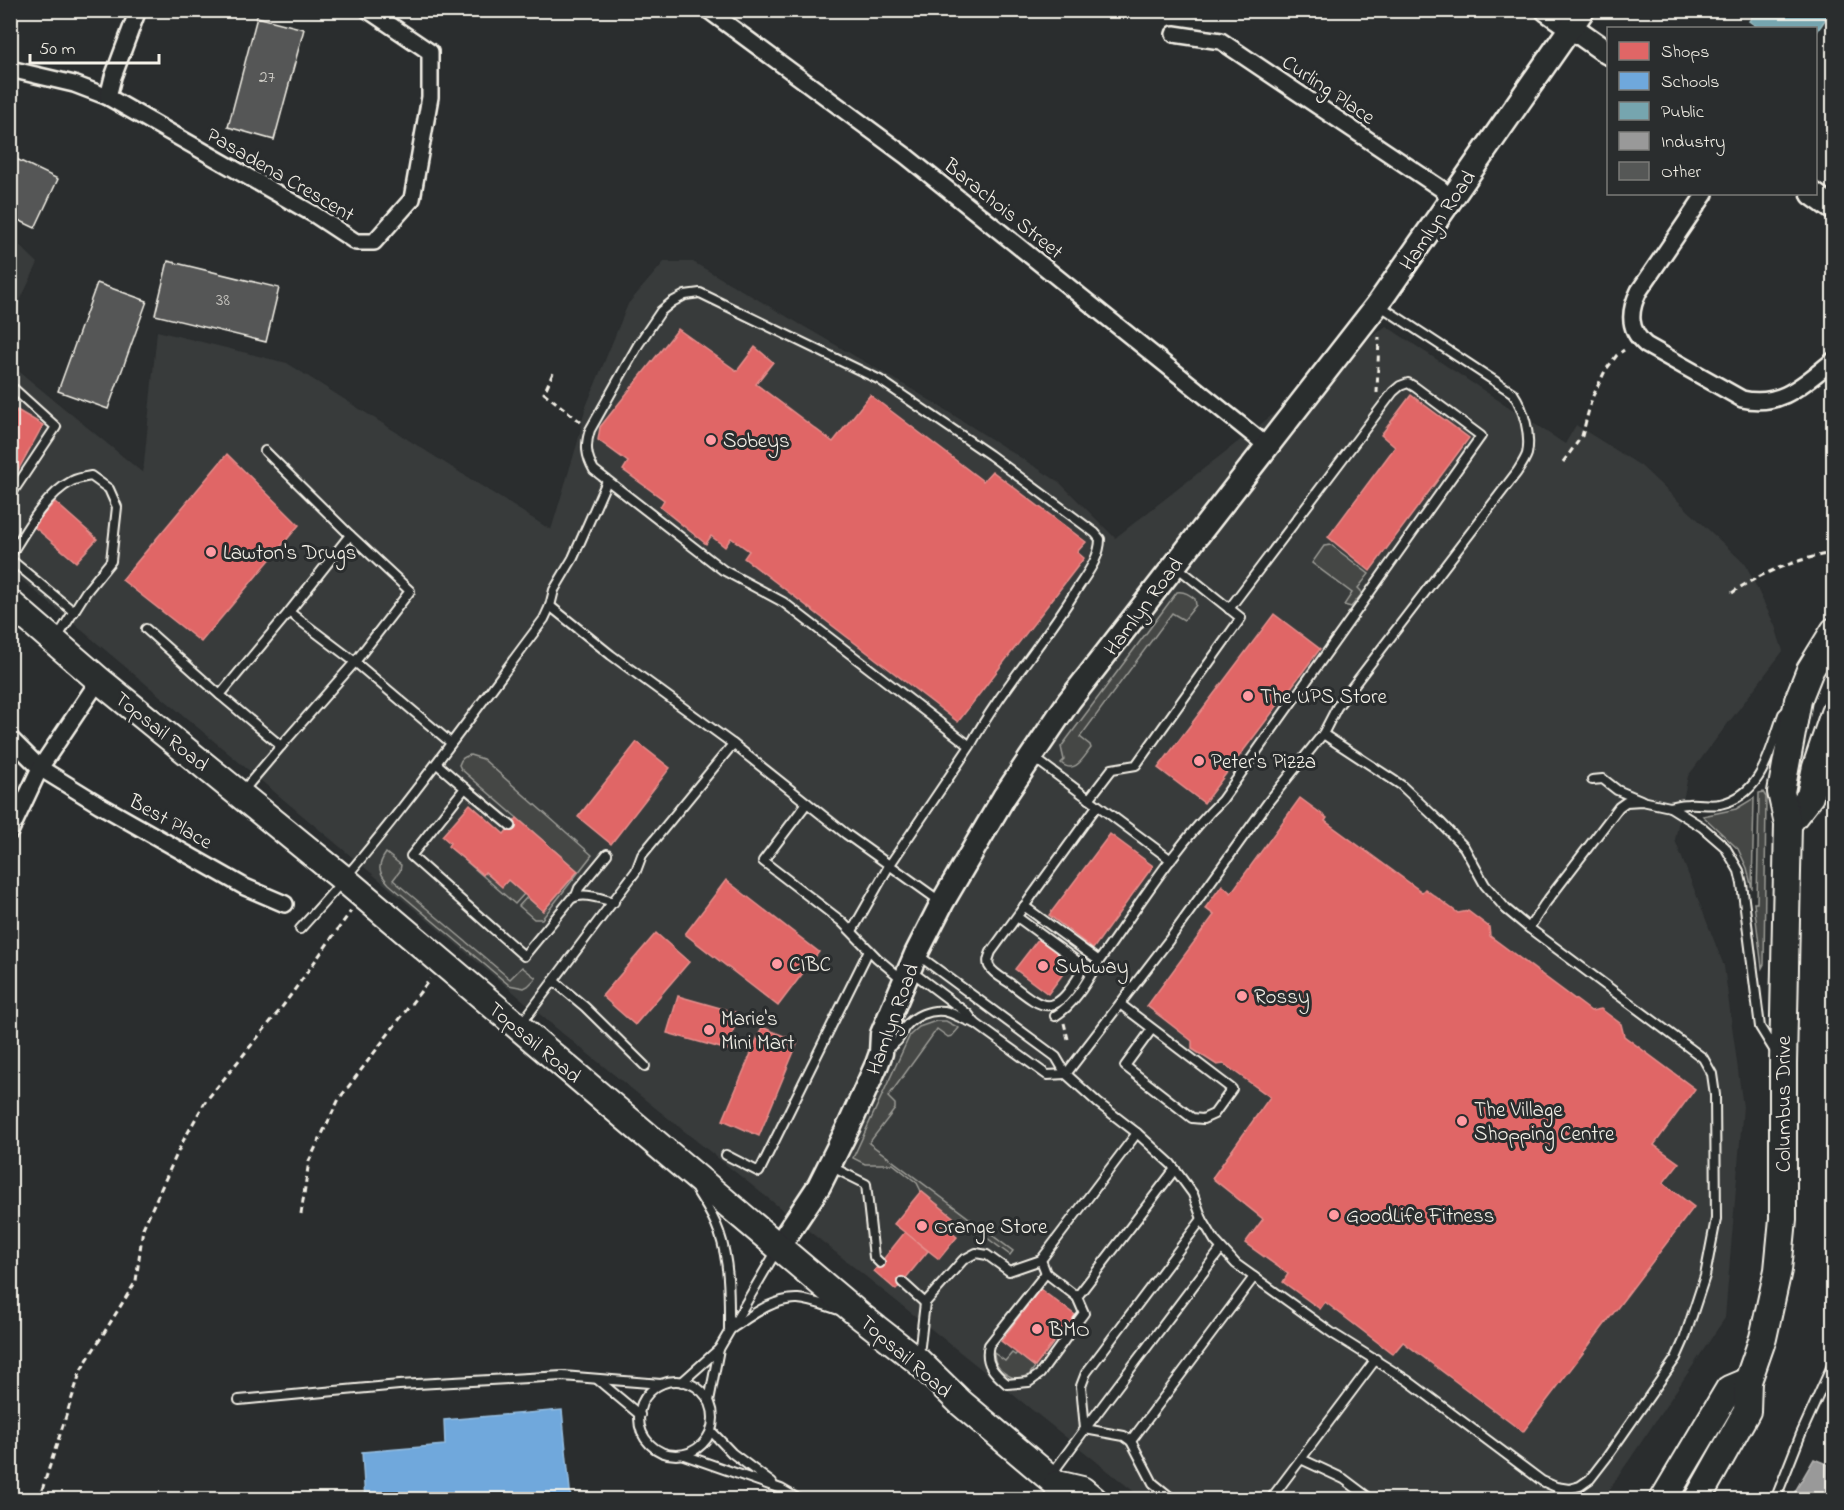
<svg xmlns="http://www.w3.org/2000/svg" width="1844" height="1510" viewBox="0 0 1844 1510" font-family="'Indie Flower',sans-serif">
	<style>
		.built { fill: #373a3a }
		.green { fill: #444645; stroke: #9c9c96; stroke-width: 1.5 }
		.shops { fill: #e06666; stroke: #e6908d; stroke-width: 1.5 }
		.schools { fill: #6fa8dc; stroke: #97bee0; stroke-width: 1.5 }
		.public { fill: #76a5af; stroke: #9cbcc0; stroke-width: 1.5 }
		.industry { fill: #999; stroke: #b4b3b1; stroke-width: 1.5 }
		.building { fill: #555756; stroke: #f4f1e8; stroke-width: 1.5 }
		.lines { fill: none; stroke-linecap: round; stroke-linejoin: round }
		.lane-casing { stroke: #f4f1e8; stroke-width: 12 }
		.street-casing { stroke: #f4f1e8; stroke-width: 20 }
		.secondary-casing { stroke: #f4f1e8; stroke-width: 27 }
		.primary-casing { stroke: #f4f1e8; stroke-width: 30 }
		.path { stroke: #f4f1e8; stroke-width: 3; stroke-dasharray: 6 4.5; stroke-linecap: butt }
		.lane { stroke: #2a2d2e; stroke-width: 8 }
		.street { stroke: #2a2d2e; stroke-width: 15 }
		.secondary { stroke: #2a2d2e; stroke-width: 22 }
		.primary { stroke: #2a2d2e; stroke-width: 26 }
		.poi-dot { fill: #ff9aa2; stroke: #2a2d2e; stroke-width: 2 }
		.labels { text-anchor: middle; stroke-width: 6; stroke-linejoin: round; paint-order: stroke }
		.number-label { font-size: 18px; fill: #cccac4 }
		.street-label { font-size: 21px; fill: #f4f1e8; stroke: #2a2d2e }
		.poi-label { font-size: 21px; fill: #f4f1e8; stroke: #2a2d2e; text-anchor: start }
	</style>
	<rect width="100%" height="100%" fill="#2a2d2e"/>
	<filter id="ink" filterUnits="userSpaceOnUse"><feTurbulence type="fractalNoise" baseFrequency=".0167" numOctaves="2"/><feDisplacementMap in="SourceGraphic" scale="12" xChannelSelector="R" yChannelSelector="G"/><feConvolveMatrix kernelMatrix="1 2 1 2 8 2 1 2 1" color-interpolation-filters="sRGB"/></filter>
	<g filter="url(#ink)">
		<g class="built">
			<polygon points="11,237 38,263 11,320"/>
			<polygon points="664,262 693,262 920,394 1059,482 1115,538 1386,326 1565,444 1576,425 1641,466 1746,565 1775,626 1783,651 1688,776 1675,840 1724,966 1743,1107 1725,1318 1603,1499 1143,1499 562,1033 11,571 10,364 143,473 157,331 287,363 551,530 578,441 585,409 628,304"/>
		</g>
		<g class="green">
			<polygon points="1331,545 1369,574 1358,588 1361,591 1361,595 1351,607 1344,605 1352,593 1312,563 1324,546"/>
			<path d="M1177 592C1185 591 1190 595 1195 599L1196 605 1184 620 1172 613 1080 737 1090 745 1091 748C1083 758 1075 775 1061 763L1064 760 1061 747Z"/>
			<path d="M470 755 483 759 592 855 542 919H534L519 906 527 897 543 911 578 871 461 769 459 765C461 758 464 757 470 755Z"/>
			<polygon points="1763,792 1766,797 1764,964 1762,968 1754,903 1757,903 1759,793"/>
			<polygon points="1754,798 1752,889 1747,868 1738,849 1703,816 1736,809"/>
			<polygon points="451,848 483,874 485,872 502,886 508,880 524,894 515,904"/>
			<path d="M386 853 401 865 400 871 393 880 510 979 522 967 536 978 528 986 524 988 509 985 389 884C378 872 377 866 386 853Z"/>
			<polygon points="936,1021 946,1021 959,1028 952,1036 948,1037 937,1029 888,1097 895,1104 895,1109 869,1143 1013,1251 1010,1255 979,1232 969,1231 921,1191 917,1183 893,1164 865,1164 853,1158 910,1035 919,1027"/>
			<path d="M994 1353 1005 1361 1012 1353 1015 1355 1017 1353 1035 1367 1029 1375 1017 1379C1004 1375 994 1367 994 1353Z"/>
		</g>
		<g class="shops">
			<polygon points="678,329 737,371 755,347 773,362 756,384 833,442 870,395 983,481 992,471 1086,542 1077,552 1084,558 958,722 744,558 749,551 731,538 725,547 711,536 706,544 660,507 664,500 623,470 628,462 598,440 600,427"/>
			<polygon points="1411,395 1469,438 1370,571 1328,537 1395,447 1381,435"/>
			<polygon points="17,410 43,425 18,470 10,466 10,421"/>
			<polygon points="227,454 299,525 201,642 122,580"/>
			<polygon points="55,502 97,539 76,562 33,526"/>
			<polygon points="1274,614 1320,649 1204,803 1158,768"/>
			<polygon points="637,742 670,768 611,844 578,817"/>
			<polygon points="1300,798 1327,818 1325,821 1422,892 1425,889 1458,913 1468,911 1489,927 1490,936 1591,1011 1601,1009 1621,1024 1624,1036 1695,1089 1654,1145 1679,1163 1663,1183 1694,1207 1523,1432 1403,1342 1393,1354 1325,1302 1320,1309 1283,1282 1288,1274 1245,1243 1263,1219 1212,1178 1270,1097 1224,1064 1217,1065 1192,1049 1192,1041 1147,1006 1214,915 1205,908 1222,885 1231,893"/>
			<polygon points="470,804 504,834 517,818 578,871 543,911 508,880 502,887 485,872 483,875 448,846 450,843 442,836"/>
			<polygon points="1110,834 1153,866 1093,949 1049,915"/>
			<polygon points="726,880 819,952 778,1006 685,934"/>
			<polygon points="656,933 689,962 635,1025 602,996"/>
			<polygon points="1039,938 1072,962 1048,994 1015,969"/>
			<polygon points="678,996 738,1013 728,1050 667,1033"/>
			<polygon points="762,1027 798,1042 759,1136 723,1120"/>
			<polygon points="921,1191 953,1217 946,1228 957,1237 939,1259 894,1224"/>
			<polygon points="905,1232 928,1251 896,1290 874,1271"/>
			<polygon points="1040,1289 1075,1315 1073,1318 1082,1325 1075,1334 1065,1327 1035,1367 1001,1341"/>
		</g>
		<polygon class="schools" points="562,1410 571,1500 365,1500 362,1452 445,1445 444,1420"/>
		<polygon class="public" points="1757,10 1832,10 1816,33 1816,28 1759,28 1749,21"/>
		<polygon class="industry" points="1814,1459 1834,1467 1834,1500 1790,1500"/>
		<g class="building">
			<polygon points="257,17 304,29 274,140 228,127"/>
			<polygon points="10,156 58,179 35,228 10,216"/>
			<polygon points="168,261 279,288 266,342 155,315"/>
			<polygon points="97,283 147,301 108,409 58,391"/>
		</g>
		<g class="lines">
			<g class="lane-casing">
				<g id="lane">
					<polyline points="10,395 14,389 56,427 10,496"/>
					<polyline points="265,451 350,535 289,612 355,662 451,743"/>
					<path d="M10 556C26 530 45 495 72 481 78 478 85 477 91 476L109 489 117 507 111 561 86 592 57 638"/>
					<polyline points="10,559 74,612"/>
					<polyline points="550,606 611,655 733,744 846,834 941,902"/>
					<polyline points="146,629 220,695 289,612"/>
					<polyline points="220,695 281,746 242,792"/>
					<polyline points="1323,734 1401,785 1440,822 1464,847 1485,885 1506,909 1529,928 1544,905 1619,807 1626,802 1642,801 1670,807 1702,827 1725,847 1739,871 1742,884 1760,1027 1776,1053"/>
					<polyline points="281,746 355,662 410,591 350,535"/>
					<polyline points="1033,757 1171,860"/>
					<path d="M437 764 465 788 411 856 524 956 571 899C583 891 601 899 614 902"/>
					<polyline points="1592,780 1603,779 1617,790 1641,800"/>
					<polyline points="465,788 511,826"/>
					<polyline points="1089,799 1112,769 1136,765 1241,618 1177,567"/>
					<polyline points="807,803 763,861 841,921 877,958 903,980"/>
					<path d="M1670 807C1675 806 1682 804 1688 804 1699 803 1709 806 1720 804 1763 795 1770 750 1783 714L1786 711"/>
					<polyline points="576,896 579,888 607,854"/>
					<polyline points="1024,906 1099,961"/>
					<path d="M1017 917 1077 961C1083 969 1080 975 1075 982 1052 1019 1040 1006 1011 984 1004 979 993 974 989 966 987 961 989 957 991 952L1097 806"/>
					<path d="M300 929C389 832 465 724 544 619L550 606 554 590 573 558 607 481"/>
					<path d="M852 931 889 866 970 746 783 602 723 570 594 470C586 456 585 445 590 430L638 345 661 311 672 302 685 295 700 293 880 380 990 455 1095 533 1100 539C1100 559 1085 576 1075 592 1042 645 1000 691 970 746"/>
					<polyline points="918,955 1056,1057 1066,1074 1098,1103 1137,1133 1171,1164 1193,1194 1202,1219 1215,1241 1236,1264 1332,1333 1407,1380 1542,1481 1556,1487 1569,1489 1580,1486 1590,1479 1607,1457 1676,1358 1684,1340 1705,1276 1716,1219 1715,1095 1712,1074 1703,1058 1529,928"/>
					<polyline points="911,971 968,1014 975,1023 1047,1075 1066,1074"/>
					<polyline points="554,981 585,1007 645,1066"/>
					<polyline points="1120,1004 1232,1089 1214,1114 1203,1119 1192,1118 1125,1066 1152,1029"/>
					<path d="M1055 1016C1075 1004 1087 981 1099 961 1138 907 1174 847 1222 800L1481 436 1415 387 1408 383 1400 386 1393 392 1229 609"/>
					<polyline points="521,1024 636,871 642,855 733,744"/>
					<path d="M887 1049C890 1046 896 1043 898 1040 901 1036 902 1031 905 1027 914 1016 930 1009 944 1011 955 1013 964 1021 975 1023"/>
					<path d="M1066 1074 1169 940 1269 801 1323 734 1337 707 1517 472C1520 467 1525 460 1527 454 1531 435 1524 409 1513 393L1379 305"/>
					<polyline points="1137,1133 1041,1260 1046,1273 1077,1297 1175,1169"/>
					<polyline points="726,1155 759,1172 869,950"/>
					<polyline points="830,1166 866,1184 874,1257 880,1263"/>
					<path d="M697 1191C705 1204 714 1217 719 1232 730 1263 729 1297 729 1329"/>
					<path d="M1046 1273 989 1345C984 1363 994 1373 1007 1384L1029 1382 1040 1374 1071 1331"/>
					<polyline points="902,1282 925,1303"/>
					<polyline points="1077,1297 1084,1313 1078,1321"/>
					<path d="M731 1329C751 1316 773 1298 798 1299 812 1300 826 1306 839 1310"/>
					<polyline points="919,1354 925,1303 963,1260 976,1253 987,1255 1009,1271 1041,1260"/>
					<polyline points="598,1380 640,1415"/>
					<circle cx="676" cy="1418" r="37"/>
					<polyline points="682,1382 719,1349"/>
					<polyline points="239,1400 399,1385 563,1376 661,1384"/>
					<polyline points="709,1401 719,1349 777,1250"/>
					<polyline points="711,1431 732,1453 772,1483"/>
					<polyline points="1131,1441 1124,1436 1085,1429 1221,1249"/>
					<polyline points="684,1455 781,1489 800,1500"/>
					<polyline points="1301,1459 1344,1479 1372,1500"/>
					<polyline points="1051,1475 1085,1429 1081,1386 1086,1373 1202,1219"/>
					<polyline points="1174,1500 1153,1483 1131,1441 1254,1277"/>
					<polyline points="1270,1500 1376,1359"/>
					<polyline points="1775,1500 1801,1434 1834,1361"/>
				</g>
			</g>
			<g class="street-casing">
				<g id="street">
					<polyline points="708,10 906,156 1267,446"/>
					<polyline points="1174,34 1221,41 1440,188 1452,199"/>
					<polyline points="10,69 74,84 108,97 315,215 356,242 374,242 412,199 430,97 430,52 368,10"/>
					<polyline points="108,97 113,77 138,10"/>
					<path d="M1705 194 1639 291C1629 311 1628 330 1646 345L1742 399C1782 408 1804 383 1834 360"/>
					<polyline points="10,738 40,768 100,805 245,887 285,904"/>
					<polyline points="10,832 40,768 99,680"/>
				</g>
			</g>
			<g class="secondary-casing">
				<g id="secondary">
					<polyline points="1547,10 1608,53"/>
					<polyline points="1813,194 1834,209"/>
					<polyline points="779,1246 819,1186 850,1124 877,1064 881,1053 882,1034 916,954 942,903 1004,797 1069,701 1378,304 1583,10"/>
				</g>
			</g>
			<g class="primary-casing">
				<g id="primary">
					<polyline points="10,603 99,680 345,880 859,1315 918,1361 961,1403 1057,1484 1062,1500"/>
					<polyline points="1788,824 1810,796 1816,767 1834,713"/>
					<polyline points="1057,1484 1082,1490 1094,1500"/>
					<polyline points="1663,1500 1729,1389 1748,1381"/>
					<polyline points="1697,1500 1747,1411 1748,1381 1763,1338 1778,1270 1783,1219 1783,1064 1788,824 1781,792 1798,700 1810,670 1834,631"/>
				</g>
			</g>
			<g class="path">
				<polyline points="553,373 544,393 582,423"/>
				<polyline points="1377,393 1379,337"/>
				<polyline points="1563,462 1582,436 1592,398 1605,371 1617,355 1624,350"/>
				<path d="M1732 593C1757 574 1802 557 1834 553"/>
				<polyline points="1064,1023 1068,1039"/>
				<polyline points="301,1214 309,1161 339,1099 430,979"/>
				<polyline points="42,1500 41,1493 81,1370 136,1281 143,1228 182,1143 205,1102 280,1010 351,911"/>
			</g>
			<use href="#lane" class="lane"/>
			<use href="#street" class="street"/>
			<use href="#secondary" class="secondary"/>
			<use href="#primary" class="primary"/>
		</g>
	</g>
	<g class="poi-dot">
		<circle cx="711" cy="440" r="6"/>
		<circle cx="211" cy="552" r="6"/>
		<circle cx="1248" cy="696" r="6"/>
		<circle cx="1199" cy="761" r="6"/>
		<circle cx="777" cy="964" r="6"/>
		<circle cx="1043" cy="966" r="6"/>
		<circle cx="1242" cy="996" r="6"/>
		<circle cx="709" cy="1030" r="6"/>
		<circle cx="1462" cy="1121" r="6"/>
		<circle cx="1334" cy="1215" r="6"/>
		<circle cx="922" cy="1226" r="6"/>
		<circle cx="1037" cy="1329" r="6"/>
	</g>
	<g class="labels">
		<g class="number-label">
			<text x="267" y="82">27</text>
			<text x="223" y="305">38</text>
		</g>
		<g class="street-label">
			<text transform="translate(1329 89) rotate(34)" y="7">Curling Place</text>
			<text transform="translate(281 174) rotate(30)" y="7">Pasadena Crescent</text>
			<text transform="translate(1004 208) rotate(39)" y="7">Barachois Street</text>
			<text transform="translate(1437 220) rotate(-55)" y="7">Hamlyn Road</text>
			<text transform="translate(1143 606) rotate(-53)" y="7">Hamlyn Road</text>
			<text transform="translate(162 731) rotate(39)" y="7">Topsail Road</text>
			<text transform="translate(171 821) rotate(29)" y="7">Best Place</text>
			<text transform="translate(892 1019) rotate(-70)" y="7">Hamlyn Road</text>
			<text transform="translate(535 1042) rotate(40)" y="7">Topsail Road</text>
			<text transform="translate(1783 1104) rotate(-90)" y="7">Columbus Drive</text>
			<text transform="translate(906 1356) rotate(41)" y="7">Topsail Road</text>
		</g>
		<g class="poi-label">
			<text x="723" y="447">Sobeys</text>
			<text x="223" y="559">Lawton's Drugs</text>
			<text x="1260" y="703">The UPS Store</text>
			<text x="1211" y="768">Peter's Pizza</text>
			<text x="789" y="971">CIBC</text>
			<text x="1055" y="973">Subway</text>
			<text x="1254" y="1003">Rossy</text>
			<text x="721" y="1025">Marie's<tspan x="721" dy="24">Mini Mart</tspan></text>
			<text x="1474" y="1116">The Village<tspan x="1474" dy="24">Shopping Centre</tspan></text>
			<text x="1346" y="1222">GoodLife Fitness</text>
			<text x="934" y="1233">Orange Store</text>
			<text x="1049" y="1336">BMO</text>
		</g>
	</g>
	<rect width="1844" height="1510" fill="none" stroke="#2a2d2e" stroke-width="36"/>
	<rect x="18" y="18" width="1808" height="1474" fill="none" stroke="#f4f1e8" stroke-width="2" filter="url(#ink)"/>
	<rect x="1607" y="27" width="210" height="168" fill="#2a2d2e" stroke="#7b7b78" stroke-width="1.5"/>
	<rect x="1619" y="42" width="30" height="18" fill="#e06666" stroke="#7b7b78" stroke-width="1.5"/>
	<text x="1661" y="57" font-size="18" fill="#f4f1e8">Shops</text>
	<rect x="1619" y="72" width="30" height="18" fill="#6fa8dc" stroke="#7b7b78" stroke-width="1.5"/>
	<text x="1661" y="87" font-size="18" fill="#f4f1e8">Schools</text>
	<rect x="1619" y="102" width="30" height="18" fill="#76a5af" stroke="#7b7b78" stroke-width="1.5"/>
	<text x="1661" y="117" font-size="18" fill="#f4f1e8">Public</text>
	<rect x="1619" y="132" width="30" height="18" fill="#999999" stroke="#7b7b78" stroke-width="1.5"/>
	<text x="1661" y="147" font-size="18" fill="#f4f1e8">Industry</text>
	<rect x="1619" y="162" width="30" height="18" fill="#555756" stroke="#7b7b78" stroke-width="1.5"/>
	<text x="1661" y="177" font-size="18" fill="#f4f1e8">Other</text>
	<path d="M30 54v9h129v-9" fill="none" stroke="#f4f1e8" stroke-width="3"/>
	<text x="39" y="54" font-size="18" fill="#f4f1e8" stroke="#2a2d2e" stroke-width="4.5" paint-order="stroke">50 m</text>
</svg>
